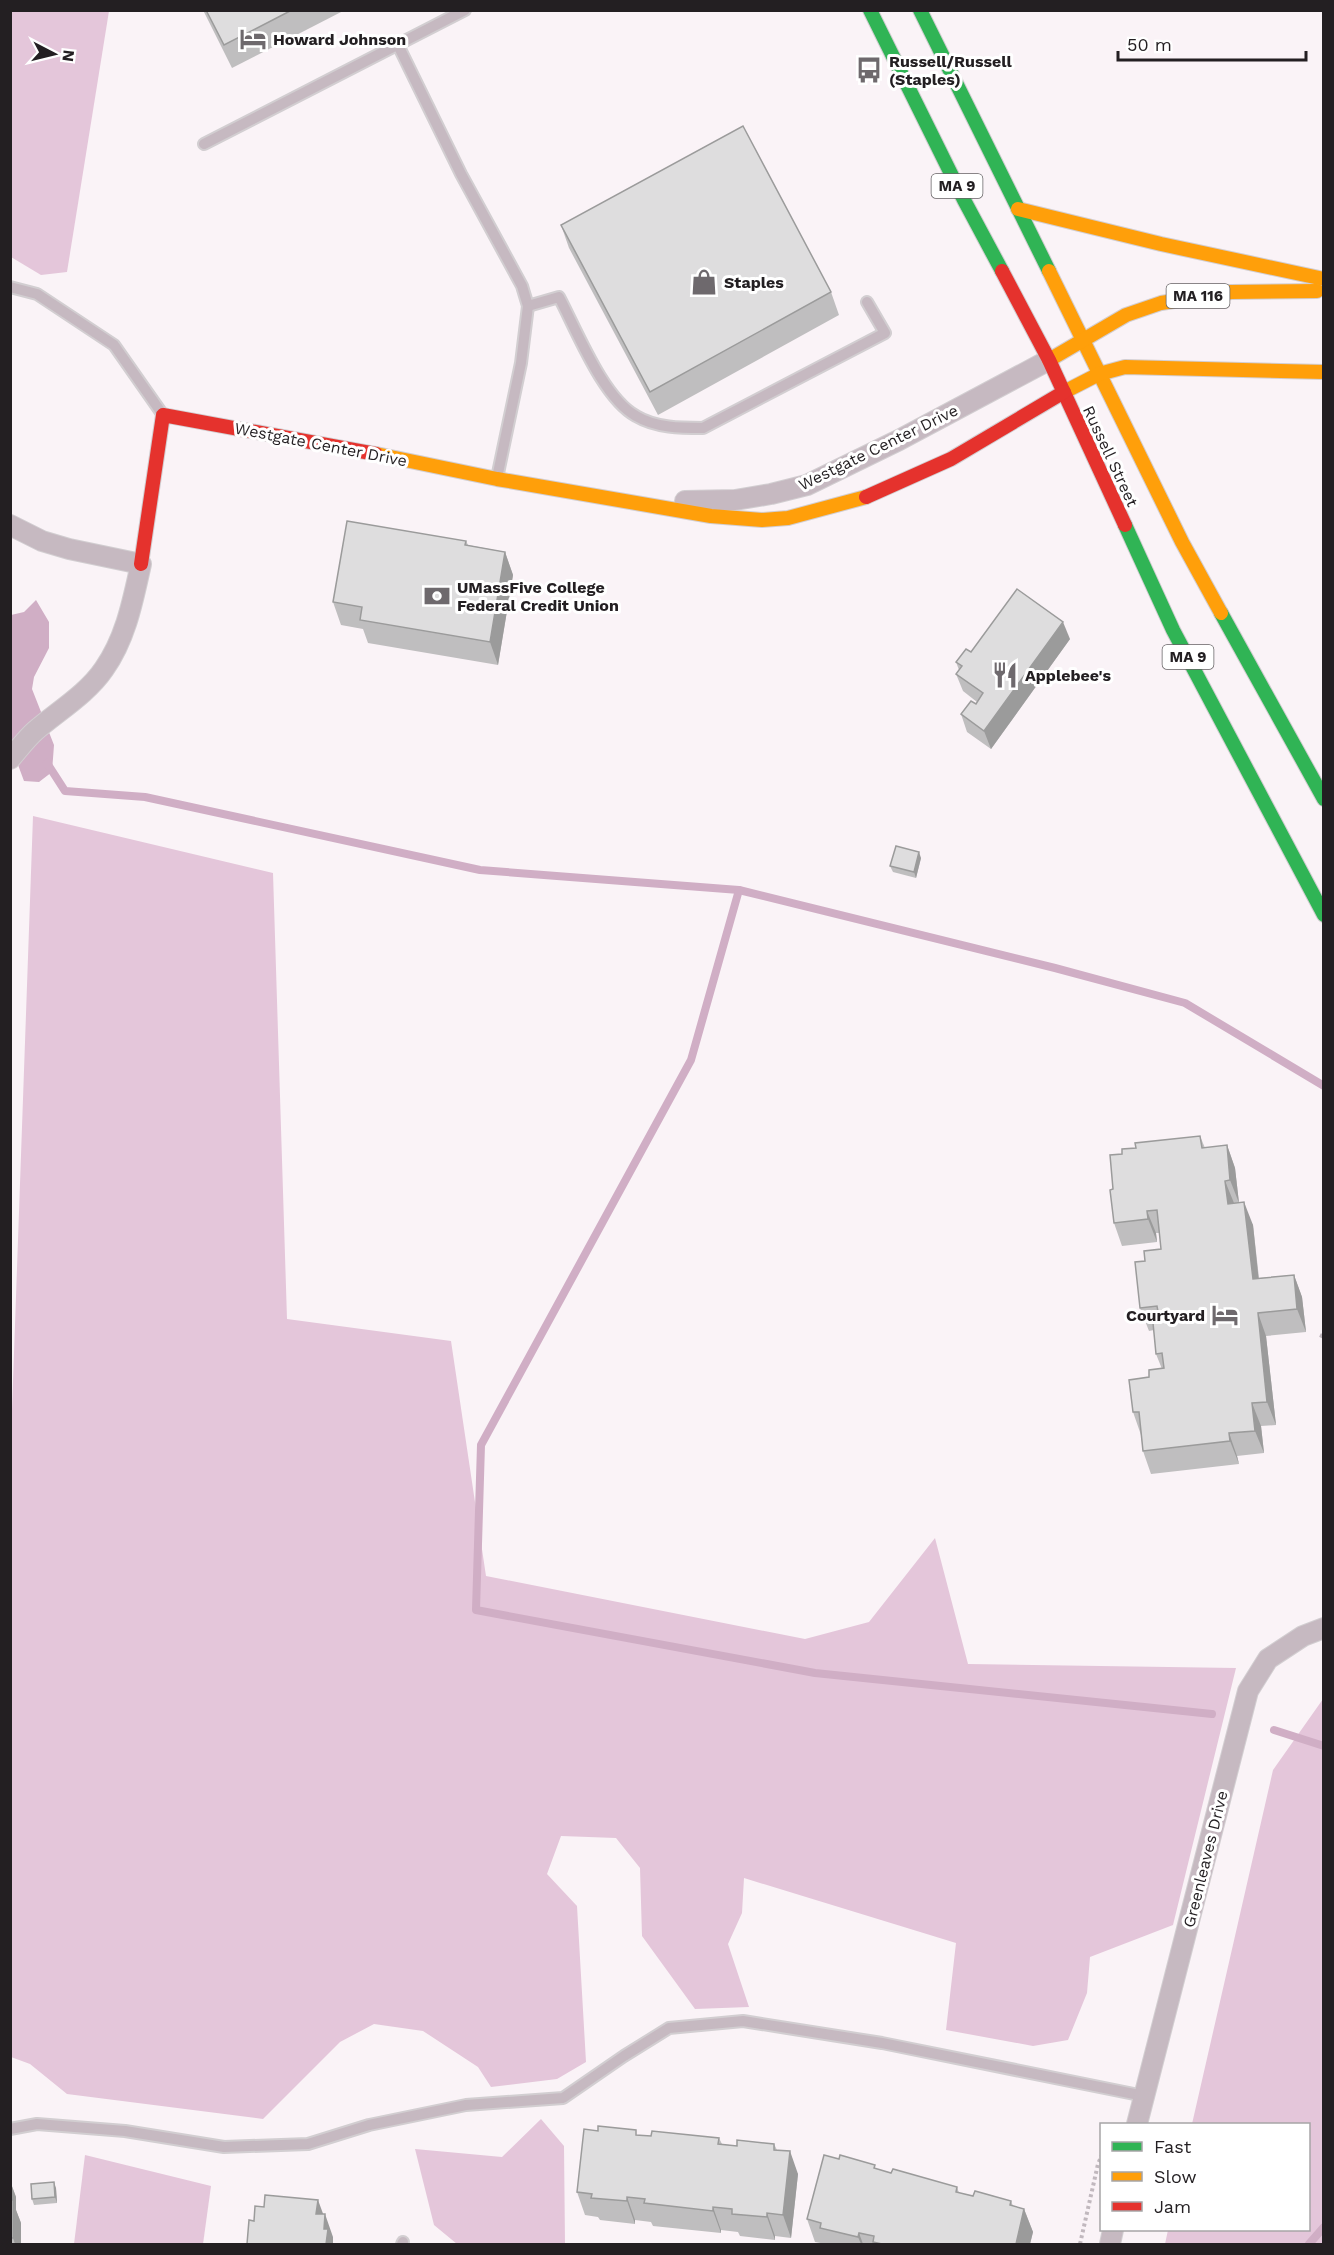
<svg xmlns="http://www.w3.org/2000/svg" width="1334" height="2255" viewBox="0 0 1334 2255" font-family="'Work Sans',sans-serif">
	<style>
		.forest { fill: #e4c6da }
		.water { fill: #d0aec5 }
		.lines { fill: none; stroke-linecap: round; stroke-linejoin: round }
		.stream { stroke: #d0aec5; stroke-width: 8 }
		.lane-casing { stroke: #d2ced1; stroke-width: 14 }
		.street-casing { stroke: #d2ced1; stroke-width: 22 }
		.fast-casing { stroke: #d2ced1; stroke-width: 16 }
		.slow-casing { stroke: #d2ced1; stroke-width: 16 }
		.jam-casing { stroke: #d2ced1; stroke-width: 16 }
		.path { stroke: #c1b8be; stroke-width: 4; stroke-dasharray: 3 3; stroke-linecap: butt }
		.lane { stroke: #c6b9c1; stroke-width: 10 }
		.street { stroke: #c6b9c1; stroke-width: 20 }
		.fast { stroke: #30b455; stroke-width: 14 }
		.slow { stroke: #ff9f0a; stroke-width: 14 }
		.jam { stroke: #e5322d; stroke-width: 14 }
		.wall { fill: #bfbebf }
		.shaded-wall { fill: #9b9b9b }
		.building { fill: #deddde; stroke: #9b9b9b; stroke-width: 1.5 }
		.labels { text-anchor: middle; stroke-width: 6; stroke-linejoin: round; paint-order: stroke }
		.shield { fill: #fff; stroke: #656264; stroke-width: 1.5 }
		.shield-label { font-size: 15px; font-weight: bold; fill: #231f22 }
		.poi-label { font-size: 16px; font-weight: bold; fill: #231f22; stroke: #fff; text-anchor: start }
		.street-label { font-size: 16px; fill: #231f22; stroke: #fff }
	</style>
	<rect width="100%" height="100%" fill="#faf3f7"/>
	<g class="forest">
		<polygon points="11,10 109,11 67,272 41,275 11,257"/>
		<polygon points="33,816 273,873 287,1319 451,1341 486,1576 805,1639 869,1622 935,1538 968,1664 1236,1668 1173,1925 1090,1957 1087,1993 1068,2040 1033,2046 946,2030 956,1943 744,1878 742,1913 728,1944 749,2007 695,2009 642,1936 640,1868 616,1838 561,1836 547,1874 577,1906 586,2062 557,2079 491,2087 478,2067 423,2031 374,2024 340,2042 263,2119 67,2094 30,2064 11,2057 11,1438"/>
		<polygon points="1323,1699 1323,2244 1165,2244 1168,2230 1308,2230 1308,2124 1192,2124 1273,1770"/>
		<polygon points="541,2119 564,2146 565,2244 457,2244 434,2225 415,2149 502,2157"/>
		<polygon points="85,2155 211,2186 203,2244 74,2244"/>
	</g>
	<polygon class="water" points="36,600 49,622 49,648 34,677 32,689 54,745 52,772 39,782 24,781 11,746 11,615 24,612"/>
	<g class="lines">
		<g class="stream">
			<polyline points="47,763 65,791 145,797 480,870 739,890 1055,968 1185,1003 1324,1086"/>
			<polyline points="739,890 691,1060 481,1445 476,1610 815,1673 1212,1714"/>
			<polyline points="1274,1730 1324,1746"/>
			<polyline points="1309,2244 1324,2227"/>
		</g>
		<g class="lane-casing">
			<g id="lane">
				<polyline points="398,45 461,174 522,286 528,306 521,363 497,478"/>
				<polyline points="204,144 465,10"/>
				<polyline points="10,287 37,294 114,345 163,415"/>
				<path d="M528 306 559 297C577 331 603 398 636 416 656 428 681 428 703 428L885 333 867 302"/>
				<polyline points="10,2129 37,2124 125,2131 224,2147 308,2144 369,2125 466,2105 563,2098 624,2056 669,2028 743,2021 882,2043 1144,2096"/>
				<polyline points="402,2244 403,2242"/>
			</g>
		</g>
		<g class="street-casing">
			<g id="street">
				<polyline points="685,501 735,500 771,494 807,485 899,440 1049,360"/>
				<path d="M10 525 42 541 69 549 141 564C133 600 126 638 104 669 87 694 58 711 35 731 26 739 18 750 10 759"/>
				<polyline points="1137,2124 1248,1691 1268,1659 1303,1636 1324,1628"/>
				<polyline points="1110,2244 1113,2230"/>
			</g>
		</g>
		<g class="fast-casing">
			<g id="fast">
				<polyline points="870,10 964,200 1002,271"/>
				<polyline points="920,10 1049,271"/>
				<polyline points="1125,525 1173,630 1324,915"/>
				<polyline points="1221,613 1324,799"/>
			</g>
		</g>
		<g class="slow-casing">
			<g id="slow">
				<polyline points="1018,209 1161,244 1324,279"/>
				<polyline points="1049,271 1182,542 1221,613"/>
				<polyline points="1049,360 1126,315 1161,303 1231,292 1317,291"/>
				<polyline points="1064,392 1099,374 1125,367 1324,372"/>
				<polyline points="376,454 497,479 711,516 762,520 788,518 866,497"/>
			</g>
		</g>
		<g class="jam-casing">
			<g id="jam">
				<polyline points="1002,271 1049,360 1125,525"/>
				<polyline points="866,497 951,459 1064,392"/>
				<polyline points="141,564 163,415 376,454"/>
			</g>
		</g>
		<g class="path">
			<polyline points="1320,1335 1324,1337"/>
			<polyline points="1080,2244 1098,2164 1102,2155"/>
		</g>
		<use href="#lane" class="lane"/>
		<use href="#street" class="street"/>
		<use href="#fast" class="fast"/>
		<use href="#slow" class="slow"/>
		<use href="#jam" class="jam"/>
	</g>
	<g class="wall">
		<polygon points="203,10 345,10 232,68"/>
		<polygon points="561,225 831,292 839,315 658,415 569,248"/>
		<polygon points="466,541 468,545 505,552 513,575 498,665 368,643 363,629 341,625 333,602"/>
		<polygon points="1070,639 991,749 967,732 961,714 976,704 977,702 963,691 956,674 959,670 956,662 971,652"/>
		<polygon points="921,858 916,878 893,872 890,866"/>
		<polygon points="1200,1136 1205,1148 1227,1145 1235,1168 1239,1203 1253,1225 1259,1278 1294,1275 1302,1297 1306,1332 1266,1336 1276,1425 1261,1426 1264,1453 1237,1456 1239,1464 1151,1474 1143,1451 1141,1435 1133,1412 1149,1377 1162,1369 1156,1354 1154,1330 1149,1331 1140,1308 1145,1261 1161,1249 1160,1233 1156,1233 1157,1242 1122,1246 1114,1223 1113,1189 1122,1154 1136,1148"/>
		<polygon points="638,2135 651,2136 719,2138 722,2144 737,2146 774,2144 777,2150 798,2174 791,2238 775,2236 775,2240 740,2236 738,2232 721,2230 721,2233 653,2226 651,2222 635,2220 635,2224 600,2220 598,2217 585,2215 577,2192"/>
		<polygon points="877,2169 891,2173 957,2187 959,2193 973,2196 1011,2201 1013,2206 1024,2209 1033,2232 1030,2244 826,2244 815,2242 807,2219"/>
		<polygon points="10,2181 16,2197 16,2210 21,2223 21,2244 10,2244"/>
		<polygon points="56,2188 57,2203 34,2205 32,2199"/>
	</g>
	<g class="shaded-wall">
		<polygon points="505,552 513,575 498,665 490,642"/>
		<polygon points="1063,622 1070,639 991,749 984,731"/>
		<polygon points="919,852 921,858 916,878 914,872"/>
		<polygon points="1227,1145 1235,1168 1239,1203 1230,1180"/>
		<polygon points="1225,1181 1234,1203 1228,1204"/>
		<polygon points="1244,1202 1253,1225 1261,1302 1253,1279"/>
		<polygon points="1147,1211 1156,1233 1157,1242 1148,1219"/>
		<polygon points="1294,1275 1302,1297 1306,1332 1297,1309"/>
		<polygon points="1258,1313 1266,1336 1276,1425 1267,1402"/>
		<polygon points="1252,1403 1261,1426 1264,1453 1255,1431"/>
		<polygon points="1229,1433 1237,1456 1239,1464 1230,1441"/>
		<polygon points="790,2151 798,2174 791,2238 783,2215"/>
		<polygon points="10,2181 16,2197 16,2210 21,2223 21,2244 15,2244 13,2238 10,2207"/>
		<polygon points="54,2182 56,2188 57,2203 55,2197"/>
		<polygon points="627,2197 635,2220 635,2224 627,2201"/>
		<polygon points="318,2200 325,2219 325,2214 333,2237 333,2244 326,2244 316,2214"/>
		<polygon points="713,2207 721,2230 721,2233 713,2211"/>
		<polygon points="1024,2209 1033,2232 1030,2244 1016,2244"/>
		<polygon points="767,2213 775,2236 775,2240 767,2217"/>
		<polygon points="859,2233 863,2244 861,2244 858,2237"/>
	</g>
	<g class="building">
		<polygon points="206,10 292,10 224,45"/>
		<polygon points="743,126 831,292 650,392 561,225"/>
		<polygon points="347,521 466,541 465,545 505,552 490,642 360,620 362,607 333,602"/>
		<polygon points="1017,589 1063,622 984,731 961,714 971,701 976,704 983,693 956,674 962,666 956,662 966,649 971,652"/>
		<polygon points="896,846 919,852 914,872 890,866"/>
		<polygon points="1200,1136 1202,1148 1227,1145 1230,1180 1225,1181 1228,1204 1244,1202 1253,1279 1294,1275 1297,1309 1258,1313 1267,1402 1252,1403 1255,1431 1229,1433 1230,1441 1143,1451 1139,1412 1133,1412 1129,1380 1149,1377 1149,1370 1164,1368 1162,1353 1156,1354 1153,1323 1160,1322 1157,1306 1140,1308 1135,1262 1145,1261 1144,1251 1161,1249 1157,1210 1147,1211 1148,1219 1114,1223 1110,1190 1113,1189 1110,1155 1122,1154 1122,1149 1136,1148 1135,1143"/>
		<polygon points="598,2126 636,2130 636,2135 651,2136 652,2131 719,2138 718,2144 737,2146 737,2140 774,2144 774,2150 790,2151 783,2215 767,2213 767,2217 732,2214 732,2209 713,2207 713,2211 644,2203 645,2199 627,2197 627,2201 591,2198 592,2194 577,2192 584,2129 598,2131"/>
		<polygon points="824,2155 839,2159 840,2155 875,2165 874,2168 891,2173 893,2169 957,2187 956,2192 973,2196 975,2191 1011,2201 1010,2205 1024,2209 1016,2244 882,2244 873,2242 874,2236 859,2233 858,2237 820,2228 821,2223 807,2219"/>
		<polygon points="54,2182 55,2197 32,2199 31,2184"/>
		<polygon points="265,2195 318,2200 316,2214 325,2214 324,2229 328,2229 326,2244 247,2244 249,2220 254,2221 255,2206 264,2207"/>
		<rect x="10" y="2200" width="3" height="38"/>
	</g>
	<defs>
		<g id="hotel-bare" transform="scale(2.07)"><path d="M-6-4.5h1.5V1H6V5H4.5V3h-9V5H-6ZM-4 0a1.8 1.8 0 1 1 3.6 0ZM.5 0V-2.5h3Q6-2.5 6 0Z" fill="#6e696d" stroke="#fff" stroke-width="2.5" paint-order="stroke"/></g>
		<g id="bus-bare" transform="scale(2.07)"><path d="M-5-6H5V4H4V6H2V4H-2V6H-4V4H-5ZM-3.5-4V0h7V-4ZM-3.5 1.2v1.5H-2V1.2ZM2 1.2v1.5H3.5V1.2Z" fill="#6e696d" stroke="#fff" stroke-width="2.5" paint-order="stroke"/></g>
		<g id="shop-bare" transform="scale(2.07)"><path d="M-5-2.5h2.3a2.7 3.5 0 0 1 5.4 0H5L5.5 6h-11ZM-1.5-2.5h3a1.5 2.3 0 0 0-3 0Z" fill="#6e696d" stroke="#fff" stroke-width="2.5" paint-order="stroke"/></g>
		<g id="bank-bare" transform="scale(2.07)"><path d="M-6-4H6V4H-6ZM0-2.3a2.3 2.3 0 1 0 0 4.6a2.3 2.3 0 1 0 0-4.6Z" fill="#6e696d" stroke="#fff" stroke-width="2.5" paint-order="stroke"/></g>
		<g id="restaurant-bare" transform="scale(2.07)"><path d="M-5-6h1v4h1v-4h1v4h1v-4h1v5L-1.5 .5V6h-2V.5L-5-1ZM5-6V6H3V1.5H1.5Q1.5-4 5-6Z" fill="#6e696d" stroke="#fff" stroke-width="2.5" paint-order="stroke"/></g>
	</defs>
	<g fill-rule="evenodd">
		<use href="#hotel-bare" x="253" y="39"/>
		<use href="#bus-bare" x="869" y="70"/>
		<use href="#shop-bare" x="704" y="282"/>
		<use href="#bank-bare" x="437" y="596"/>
		<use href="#restaurant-bare" x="1005" y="675"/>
		<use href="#hotel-bare" x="1225" y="1315"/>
	</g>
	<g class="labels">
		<g class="shield">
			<rect x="931.5" y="174" width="51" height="24" rx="4.5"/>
			<rect x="1166.5" y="284" width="63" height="24" rx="4.5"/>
			<rect x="1162.5" y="645" width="51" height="24" rx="4.5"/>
		</g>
		<g class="shield-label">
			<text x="957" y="191">MA 9</text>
			<text x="1198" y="301">MA 116</text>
			<text x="1188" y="662">MA 9</text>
		</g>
		<g class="poi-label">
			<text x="273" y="45">Howard Johnson</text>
			<text x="889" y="67">Russell/Russell<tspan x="889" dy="18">(Staples)</tspan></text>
			<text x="724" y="288">Staples</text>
			<text x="457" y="593">UMassFive College<tspan x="457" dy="18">Federal Credit Union</tspan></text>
			<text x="1025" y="681">Applebee's</text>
			<text x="1205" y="1321" text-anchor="end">Courtyard</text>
		</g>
		<g class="street-label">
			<text transform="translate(321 444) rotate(11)" y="6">Westgate Center Drive</text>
			<text transform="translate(878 447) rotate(-26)" y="6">Westgate Center Drive</text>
			<text transform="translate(1111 456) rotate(65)" y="6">Russell Street</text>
			<text transform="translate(1205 1859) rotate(-76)" y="6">Greenleaves Drive</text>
		</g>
	</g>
	<rect width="1334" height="2255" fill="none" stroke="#231f22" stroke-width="24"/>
	<rect x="1100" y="2123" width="210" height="108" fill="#ffffff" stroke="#a7a5a7" stroke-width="1.5"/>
	<rect x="1112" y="2142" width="30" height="9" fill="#30b455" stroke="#a7a5a7" stroke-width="1.5"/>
	<text x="1154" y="2153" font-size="18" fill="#231f22">Fast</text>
	<rect x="1112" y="2172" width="30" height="9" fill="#ff9f0a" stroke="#a7a5a7" stroke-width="1.5"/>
	<text x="1154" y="2183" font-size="18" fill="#231f22">Slow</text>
	<rect x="1112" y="2202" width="30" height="9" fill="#e5322d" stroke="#a7a5a7" stroke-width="1.5"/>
	<text x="1154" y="2213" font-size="18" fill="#231f22">Jam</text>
	<g transform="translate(54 54) rotate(97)" stroke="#ffffff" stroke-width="4.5" paint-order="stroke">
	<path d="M0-4.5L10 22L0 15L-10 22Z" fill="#231f22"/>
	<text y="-9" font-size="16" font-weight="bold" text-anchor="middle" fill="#231f22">N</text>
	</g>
	<path d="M1118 51v9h188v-9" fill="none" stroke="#231f22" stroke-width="3"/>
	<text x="1127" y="51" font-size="18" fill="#231f22" stroke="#ffffff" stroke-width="4.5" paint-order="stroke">50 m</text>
</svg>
